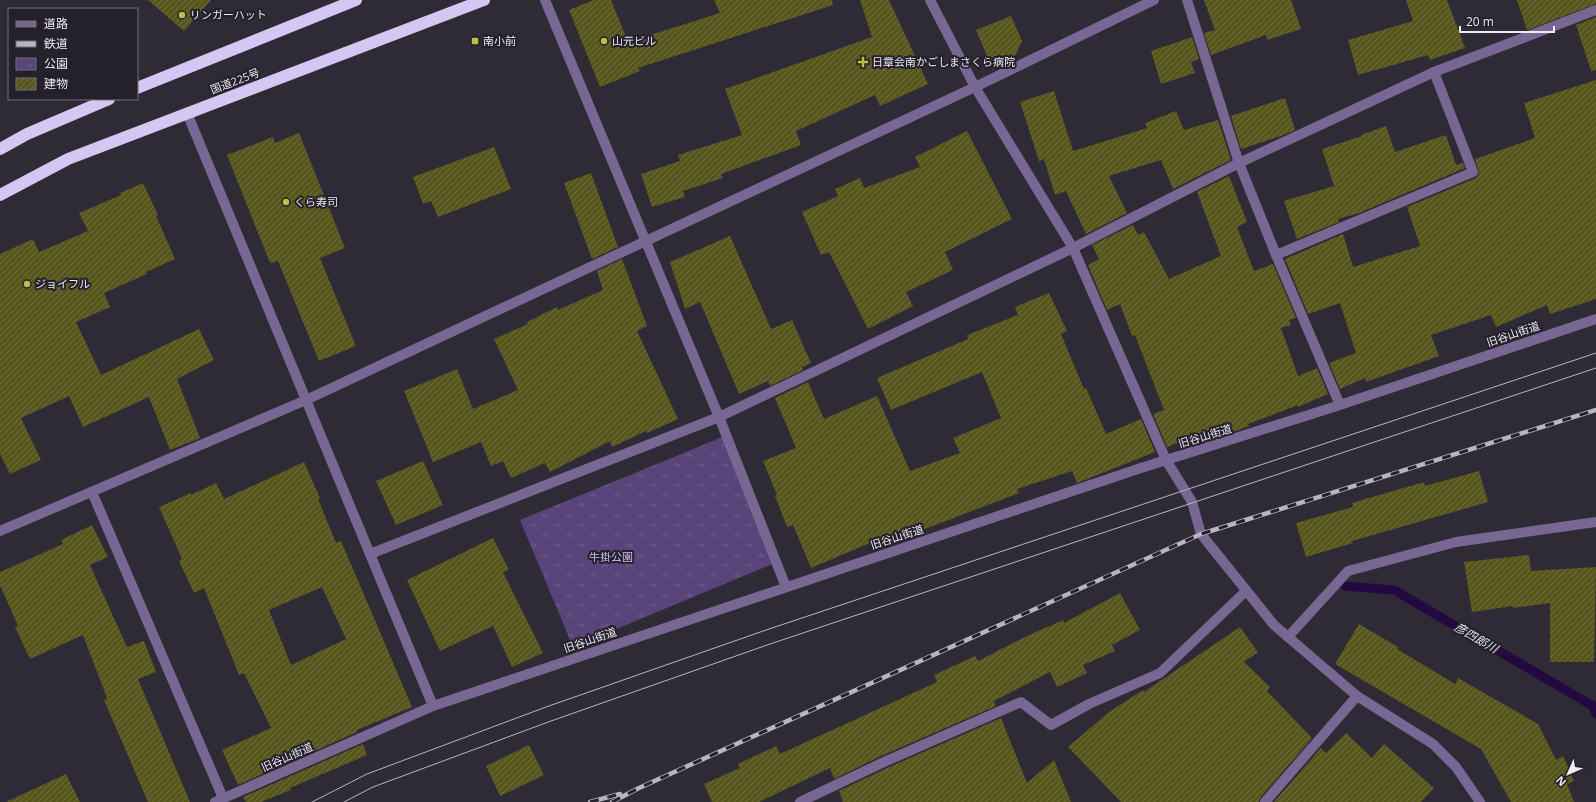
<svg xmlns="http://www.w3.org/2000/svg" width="1596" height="802" viewBox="0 0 1596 802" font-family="'Open Sans','Noto Sans JP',sans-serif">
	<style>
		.park { fill: url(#park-tufts) }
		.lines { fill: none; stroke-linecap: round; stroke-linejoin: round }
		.stream { stroke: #240940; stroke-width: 9 }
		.building { fill: url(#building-hatch); fill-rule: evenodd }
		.minor { stroke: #786793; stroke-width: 10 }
		.highway { stroke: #d6c6f2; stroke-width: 12 }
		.tram { stroke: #b9b5be; stroke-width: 1 }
		.rail-casing { stroke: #b9b5be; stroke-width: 4.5 }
		.rail { stroke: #24202c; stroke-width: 3; stroke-dasharray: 9; stroke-linecap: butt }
		.poi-dot { fill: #bfbe41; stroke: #24202c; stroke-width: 1.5 }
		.labels { text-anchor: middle; stroke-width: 4; stroke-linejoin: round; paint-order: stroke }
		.poi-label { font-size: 11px; fill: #edeaf2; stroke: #24202c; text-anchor: start }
		.street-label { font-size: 11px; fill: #edeaf2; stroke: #24202c }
		.park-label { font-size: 11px; fill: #d1bdf2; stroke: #24202c }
		.water-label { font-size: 12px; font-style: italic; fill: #e7e0f3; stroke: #24202c }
	</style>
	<defs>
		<pattern id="park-tufts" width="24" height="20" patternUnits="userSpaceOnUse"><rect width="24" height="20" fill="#594479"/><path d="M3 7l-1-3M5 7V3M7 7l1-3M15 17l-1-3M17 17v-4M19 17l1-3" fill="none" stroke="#715f8c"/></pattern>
		<pattern id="building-hatch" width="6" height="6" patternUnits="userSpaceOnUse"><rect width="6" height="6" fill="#56561d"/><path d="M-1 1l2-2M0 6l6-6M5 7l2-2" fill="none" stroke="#6f6e3e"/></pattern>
	</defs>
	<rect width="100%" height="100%" fill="#2e2a36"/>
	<polygon class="park" points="725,436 777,562 573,647 520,520"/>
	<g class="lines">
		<polyline class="stream" points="1345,586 1394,590 1593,706 1596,714"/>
	</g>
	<g class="building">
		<polygon points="148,0 211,0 184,31"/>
		<polygon points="594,0 611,0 628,42 720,13 714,0 832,0 833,5 638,68 640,71 600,87 569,10"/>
		<polygon points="860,0 889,0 928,84 880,106 875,95 796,131 801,145 721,174 723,178 683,191 685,197 652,207 641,174 680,161 678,155 742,135 725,89 872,37"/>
		<polygon points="1204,0 1291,0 1301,29 1267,40 1266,35 1211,55 1204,33 1215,30"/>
		<polygon points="1406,0 1447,0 1465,48 1430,60 1428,55 1358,75 1348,40 1413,21"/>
		<polygon points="1517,0 1596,0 1596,4 1527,30"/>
		<polygon points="1011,16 1022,41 1013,60 993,70 976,30"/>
		<polygon points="1596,17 1596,70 1591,71 1576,25"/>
		<polygon points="1192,37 1199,59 1191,62 1195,73 1161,84 1151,51"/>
		<polygon points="1596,80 1596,299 1550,314 1547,305 1496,327 1491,315 1431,335 1439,356 1366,382 1365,378 1340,389 1329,363 1356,353 1340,303 1308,314 1285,259 1343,234 1353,267 1420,246 1407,207 1476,178 1479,173 1475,159 1535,138 1524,103"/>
		<polygon points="1054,91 1073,151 1147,128 1145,123 1176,111 1184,130 1218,120 1231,160 1173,189 1161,160 1109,176 1127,213 1086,234 1066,191 1055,195 1044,159 1039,161 1020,102"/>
		<polygon points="1285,98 1295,130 1281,136 1241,149 1231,116"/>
		<polygon points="1386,126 1395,152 1446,135 1456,165 1463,163 1465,168 1359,213 1338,219 1339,222 1297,239 1284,201 1334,186 1322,149 1362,136 1361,135"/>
		<polygon points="967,131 1012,219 945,252 953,270 906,292 913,306 868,329 829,252 821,255 802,212 838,196 835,189 860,178 864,188 920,167 915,157"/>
		<polygon points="299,133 345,248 320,258 356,346 319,361 278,261 270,263 227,155 273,137 275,143"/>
		<polygon points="494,147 511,189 438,217 431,201 423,204 413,177"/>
		<polygon points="591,173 618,247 592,259 564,183"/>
		<polygon points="1229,176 1247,222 1237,227 1254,271 1273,264 1296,318 1289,320 1291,325 1281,328 1298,376 1317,368 1328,394 1298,407 1298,405 1248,424 1249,426 1233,432 1182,448 1180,442 1167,447 1153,414 1164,410 1135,335 1132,336 1120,304 1107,310 1088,265 1099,259 1092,245 1133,225 1138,235 1144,232 1169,279 1221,256 1197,192"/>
		<polygon points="143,183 158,215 156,216 175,259 146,272 147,274 104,293 110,307 76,322 101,375 199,329 214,360 177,379 200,438 170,450 149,397 83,427 69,396 21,418 41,460 10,474 0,454 0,254 33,239 39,252 88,231 79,213 121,195 120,193"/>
		<polygon points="730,236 771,329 792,320 811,363 802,367 803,370 770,386 768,381 739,394 700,302 685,309 670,262"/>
		<polygon points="622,259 647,326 637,331 678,419 647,433 646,431 612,447 610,441 550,472 545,463 511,478 503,461 491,466 481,442 433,462 404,391 457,369 473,409 518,390 494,339 528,324 527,322 557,307 558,310 603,290 597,271"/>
		<polygon points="1049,293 1067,331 1061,334 1084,389 1086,388 1106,434 1141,419 1155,452 1077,483 1072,471 1017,489 1019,493 917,532 918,534 892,545 881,549 877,540 811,568 793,525 787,527 775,496 777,495 763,461 796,448 775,398 808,382 824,419 877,396 910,471 960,453 953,438 1001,418 982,372 891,410 877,378 968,339 967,335 1018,315 1015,307"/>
		<polygon points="423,461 443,505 396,525 376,481"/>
		<path d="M304 462 320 498 318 499 336 543 341 541 412 707 357 730V732L238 785 222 750 271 728 244 673 239 675 204 588 194 593 179 561 182 559 159 507 191 493V495L216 483 224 499ZM322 587 346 639 291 665 269 610Z"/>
		<polygon points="1479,471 1488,502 1352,541 1353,543 1306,557 1296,523 1353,507 1352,503 1424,482 1425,486"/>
		<polygon points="92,525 108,557 90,565 127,647 144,641 156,672 138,679 190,802 148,802 104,700 107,698 83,635 30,659 15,627 18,626 0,585 0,572 63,544 61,540"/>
		<polygon points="493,538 509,570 503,572 543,653 512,667 493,626 440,651 407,580"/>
		<polygon points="1529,555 1531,571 1596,567 1594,662 1550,662 1550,603 1513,608 1513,606 1472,612 1464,562"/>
		<polygon points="1120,593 1140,630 1112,645 1115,651 1083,665 1087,673 1057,687 1050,672 994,701 996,706 881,756 834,779 830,768 759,802 712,802 704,784 740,768 738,764 776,746 780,754 937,682 934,675 975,656 978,661 1027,636 1063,620 1064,623"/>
		<polygon points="1359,624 1398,647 1397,649 1455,684 1458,678 1538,724 1556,760 1563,756 1574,781 1567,784 1574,802 1511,802 1481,749 1335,664"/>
		<polygon points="1240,627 1258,652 1244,662 1270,687 1267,691 1312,738 1260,798 1259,802 1121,802 1068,747 1109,712 1143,690 1144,692"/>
		<polygon points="1001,718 1027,783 1054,760 1071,802 843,802 839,791 887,768"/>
		<polygon points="1346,733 1372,758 1384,744 1434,788 1421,802 1274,802 1321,748 1326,753"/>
		<polygon points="363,744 367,755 290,788 291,790 261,802 246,802 243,797"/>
		<polygon points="529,745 544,775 500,796 486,766"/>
		<polygon points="66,774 80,802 6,802"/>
	</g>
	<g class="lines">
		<g class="minor">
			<polyline points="545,0 719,417 786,587"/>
			<polyline points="930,0 975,87 1073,248 1166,460 1192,502 1201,534 1274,625 1357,696 1433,744 1456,767 1480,802"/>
			<polyline points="1187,0 1239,163 1276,255 1340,405"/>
			<polyline points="187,113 433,706"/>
			<polyline points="1276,255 1473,172 1434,72"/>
			<polyline points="92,492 223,798"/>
			<polyline points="0,531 306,400 975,87 1154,0"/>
			<polyline points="370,554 719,417 1073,248 1239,163 1434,72 1596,10"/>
			<polyline points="1288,637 1348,571 1456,542 1596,522"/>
			<polyline points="215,802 433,706 1141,468 1340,405 1596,319"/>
			<polyline points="800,802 884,762 1021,702 1051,725 1089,704 1160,673 1246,591"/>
			<polyline points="1265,802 1357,696"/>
		</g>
		<g class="highway">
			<polyline points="137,88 356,0"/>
			<polyline points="0,149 27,134 109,99"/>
			<polyline points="0,195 68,159 484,0"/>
		</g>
		<g class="tram">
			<polyline points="312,802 367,774 546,707 766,630 1596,353"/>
			<polyline points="344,802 373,787 551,721 770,644 1596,368"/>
		</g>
		<g class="rail-casing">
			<g id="rail">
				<polyline points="590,802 620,794"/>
				<polyline points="612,802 639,788 1201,534 1596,410"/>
			</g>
		</g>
		<use href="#rail" class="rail"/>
	</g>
	<g class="poi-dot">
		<circle cx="182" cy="15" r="4"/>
		<rect x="471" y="37" width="8" height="8" rx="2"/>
		<circle cx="604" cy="41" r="4"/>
		<path d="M861 56h4v4h4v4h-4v4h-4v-4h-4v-4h4z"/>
		<circle cx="286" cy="202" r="4"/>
		<circle cx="27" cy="284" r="4"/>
	</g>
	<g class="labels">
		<g class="poi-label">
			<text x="190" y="19">リンガーハット</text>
			<text x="483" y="45">南小前</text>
			<text x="612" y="45">山元ビル</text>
			<text x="872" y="66">日章会南かごしまさくら病院</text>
			<text x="294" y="206">くら寿司</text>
			<text x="35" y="288">ジョイフル</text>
		</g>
		<g class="street-label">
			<text transform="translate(235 81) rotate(-21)" y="4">国道225号</text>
			<text transform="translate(1513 334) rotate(-19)" y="4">旧谷山街道</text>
			<text transform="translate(1205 436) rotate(-17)" y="4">旧谷山街道</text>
			<text transform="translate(897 537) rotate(-18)" y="4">旧谷山街道</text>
			<text transform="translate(590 640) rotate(-19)" y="4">旧谷山街道</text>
			<text transform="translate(287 757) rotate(-24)" y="4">旧谷山街道</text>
		</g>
		<g class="park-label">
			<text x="611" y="561">牛掛公園</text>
		</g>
		<g class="water-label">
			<text transform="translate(1476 638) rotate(30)" y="4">彦四郎川</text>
		</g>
	</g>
	<rect x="8" y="8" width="130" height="92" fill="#24202c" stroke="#74717b"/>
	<rect x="16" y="21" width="20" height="6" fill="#786793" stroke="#74717b"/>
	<text x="44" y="28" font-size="12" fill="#edeaf2">道路</text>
	<rect x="16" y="41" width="20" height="6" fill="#b9b5be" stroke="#74717b"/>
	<text x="44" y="48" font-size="12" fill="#edeaf2">鉄道</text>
	<rect x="16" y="58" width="20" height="12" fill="url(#park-tufts)" stroke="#74717b"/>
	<text x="44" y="68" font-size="12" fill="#edeaf2">公園</text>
	<rect x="16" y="78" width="20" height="12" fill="url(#building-hatch)" stroke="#74717b"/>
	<text x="44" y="88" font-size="12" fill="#edeaf2">建物</text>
	<g transform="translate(1568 774) rotate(225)" stroke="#24202c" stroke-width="3" paint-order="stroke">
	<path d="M0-3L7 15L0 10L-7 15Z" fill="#edeaf2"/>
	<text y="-6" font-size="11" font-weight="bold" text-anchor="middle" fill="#edeaf2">N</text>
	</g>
	<path d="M1460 26v6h94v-6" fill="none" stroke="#edeaf2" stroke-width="2"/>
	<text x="1466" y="26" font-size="12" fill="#edeaf2" stroke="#24202c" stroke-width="3" paint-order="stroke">20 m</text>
</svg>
